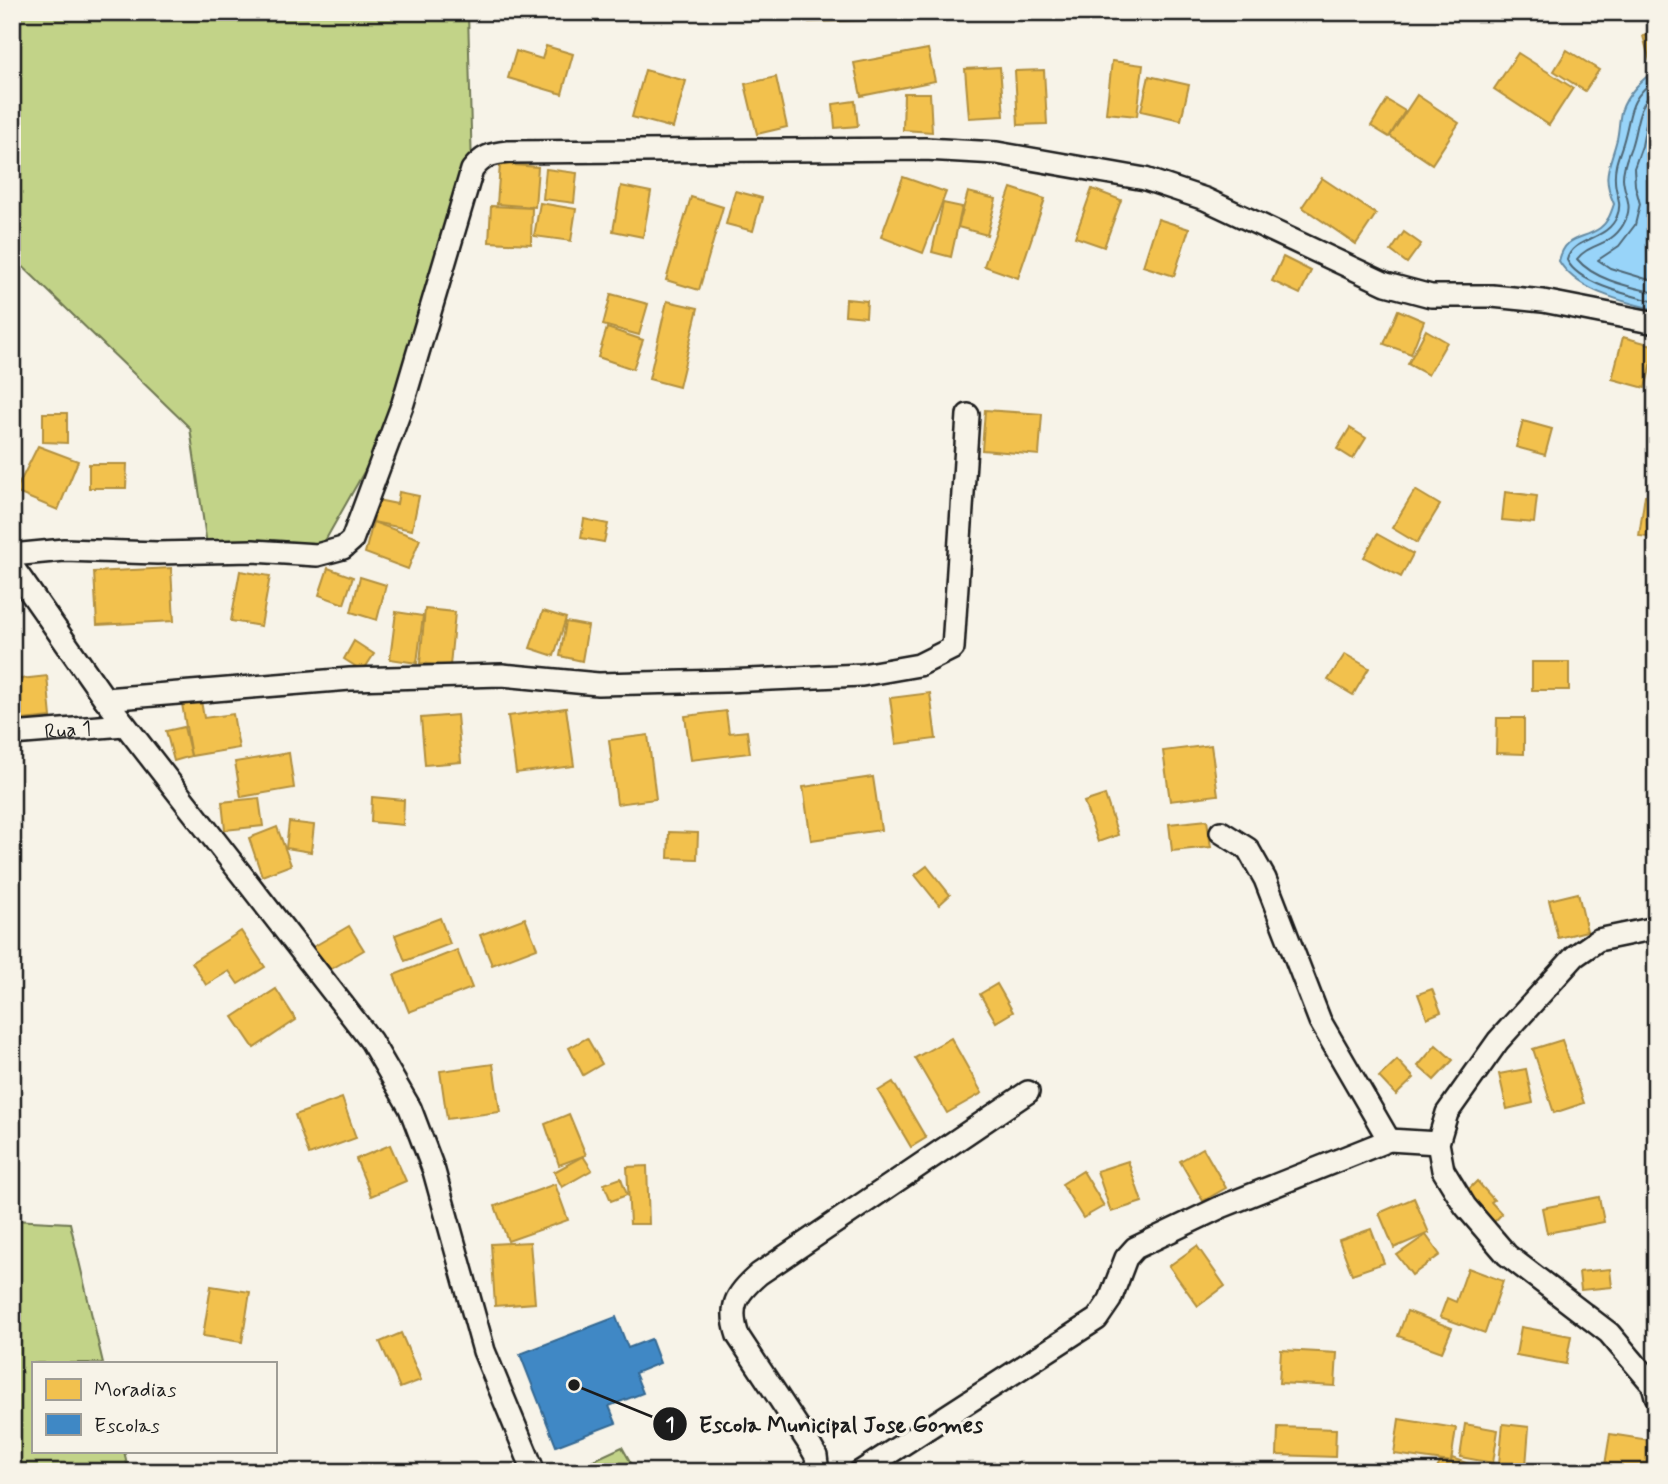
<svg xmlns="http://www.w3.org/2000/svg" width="1668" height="1484" viewBox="0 0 1668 1484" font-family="Mynerve,sans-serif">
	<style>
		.green { fill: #c2d388; stroke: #6f7852; stroke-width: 2 }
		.water { fill: #98d4f9; stroke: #668aa1; stroke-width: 2 }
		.homes { fill: #f2c14e; stroke: #b2903f; stroke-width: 2 }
		.schools { fill: #3f88c5; stroke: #346892; stroke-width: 2 }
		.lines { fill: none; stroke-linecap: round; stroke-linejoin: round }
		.shore { stroke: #4e6674; stroke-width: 2 }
		.street-casing { stroke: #1c1c1c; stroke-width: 26 }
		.street { stroke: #f7f3e8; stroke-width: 21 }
		.labels { text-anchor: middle; stroke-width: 7; stroke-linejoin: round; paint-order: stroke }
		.street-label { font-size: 21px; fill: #1c1c1c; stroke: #f7f3e8 }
		.leader { fill: none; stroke: #1c1c1c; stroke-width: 2.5 }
		.callout-dot { fill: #1c1c1c; stroke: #f7f3e8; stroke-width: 2.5 }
		.mark-label { font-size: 21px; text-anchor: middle; font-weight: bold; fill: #fff }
		.callout-label { font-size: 23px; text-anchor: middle; font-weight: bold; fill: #1c1c1c; stroke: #f7f3e8; stroke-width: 7; stroke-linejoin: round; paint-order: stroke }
	</style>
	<rect width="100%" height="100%" fill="#f7f3e8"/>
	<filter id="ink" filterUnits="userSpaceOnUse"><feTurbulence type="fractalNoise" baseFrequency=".0143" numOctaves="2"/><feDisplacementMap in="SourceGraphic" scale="14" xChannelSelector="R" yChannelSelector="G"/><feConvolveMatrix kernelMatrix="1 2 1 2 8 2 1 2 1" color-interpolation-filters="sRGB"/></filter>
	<g filter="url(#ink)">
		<g class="green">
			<polygon points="12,12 468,12 472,170 403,403 317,555 208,552 190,428 12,256"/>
			<polygon points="12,1220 70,1223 103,1363 33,1363 33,1451 124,1451 129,1472 12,1472"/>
			<polygon points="622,1447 636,1472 568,1472"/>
		</g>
		<path class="water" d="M1656 69V310C1624 301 1577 292 1559 261 1566 233 1582 241 1600 228 1608 222 1611 213 1614 204 1601 174 1610 167 1617 139 1619 130 1619 121 1621 112 1627 93 1642 80 1656 69Z"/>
		<g class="homes">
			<polygon points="808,12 865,12 866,20 809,22"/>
			<polygon points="1559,12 1585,12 1584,17"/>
			<polygon points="1656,33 1656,60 1650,61 1643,36"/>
			<polygon points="546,46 573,54 562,94 508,78 516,51 542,59"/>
			<polygon points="928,49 935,81 861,96 854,63"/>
			<polygon points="1567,50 1599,70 1585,91 1554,71"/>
			<polygon points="1518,53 1573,88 1549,125 1494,89"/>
			<polygon points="1112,61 1143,65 1137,116 1106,113"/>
			<polygon points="1000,67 1004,116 969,118 965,69"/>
			<polygon points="645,70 686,81 673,128 632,117"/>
			<polygon points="1044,70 1047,124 1018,125 1015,71"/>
			<polygon points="1149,76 1189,85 1181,120 1141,111"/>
			<polygon points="776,77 787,127 757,134 745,84"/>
			<polygon points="904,93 930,93 932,132 903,130"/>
			<polygon points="1417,95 1459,123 1432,164 1390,136"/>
			<polygon points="1387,100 1405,111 1389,137 1371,126"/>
			<polygon points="855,101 858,126 835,128 833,104"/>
			<polygon points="500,164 538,167 535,207 497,204"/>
			<polygon points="546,169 577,173 574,203 543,199"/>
			<polygon points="903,177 946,192 923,253 881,237"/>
			<polygon points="1322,178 1376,214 1356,244 1302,207"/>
			<polygon points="621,186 651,192 643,237 613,231"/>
			<polygon points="1011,188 1045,199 1018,278 984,266"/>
			<polygon points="1092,189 1121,200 1104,247 1075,237"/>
			<polygon points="735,191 762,198 753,231 726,224"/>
			<polygon points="968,192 996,199 987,235 958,227"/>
			<polygon points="691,197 723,207 699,290 666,280"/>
			<polygon points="540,203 576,209 571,241 534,236"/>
			<polygon points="943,203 962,207 951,257 932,252"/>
			<polygon points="491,206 532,208 531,244 489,242"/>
			<polygon points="1158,219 1189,229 1174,276 1143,266"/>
			<polygon points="1404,232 1421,244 1407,263 1391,251"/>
			<polygon points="1283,257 1311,271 1300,294 1272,281"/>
			<polygon points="611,294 648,304 639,335 603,325"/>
			<polygon points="846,299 867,301 866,317 845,315"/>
			<polygon points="667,301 698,308 679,387 649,379"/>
			<polygon points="1398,310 1424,321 1411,354 1384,344"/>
			<polygon points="607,328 643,340 633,369 598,357"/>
			<polygon points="1426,330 1447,342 1428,375 1408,364"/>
			<polygon points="1623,337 1656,346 1645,388 1612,379"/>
			<polygon points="985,410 1042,414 1039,455 982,450"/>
			<polygon points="43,413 67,413 67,443 43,442"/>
			<polygon points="1523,421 1552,429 1545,455 1516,447"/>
			<polygon points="1350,428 1366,438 1353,459 1337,449"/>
			<polygon points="38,446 78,461 58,510 15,492"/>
			<polygon points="89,464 127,464 126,488 89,488"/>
			<polygon points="1415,490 1440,505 1417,543 1392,528"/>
			<polygon points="399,492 419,496 412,530 373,522 377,500 397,504"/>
			<polygon points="1505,492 1537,496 1534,523 1502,520"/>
			<polygon points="1645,495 1656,496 1656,538 1639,536"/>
			<polygon points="584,519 608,524 604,542 581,538"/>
			<polygon points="373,522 420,539 408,569 365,553"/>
			<polygon points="1377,534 1413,554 1401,577 1364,557"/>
			<polygon points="171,568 174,621 97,625 94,572"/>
			<polygon points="328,568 353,577 344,604 319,595"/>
			<polygon points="240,571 270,576 261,626 231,621"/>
			<polygon points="360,577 386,585 377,620 351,612"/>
			<polygon points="425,609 455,612 450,666 420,663"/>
			<polygon points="543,611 566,618 554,656 530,648"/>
			<polygon points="396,612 423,616 417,663 390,659"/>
			<polygon points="566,622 588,626 582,661 560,656"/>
			<polygon points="354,641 374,654 363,671 344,659"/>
			<polygon points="1345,654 1369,668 1353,695 1328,680"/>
			<rect x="1532" y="662" width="37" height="28"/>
			<polygon points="47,676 51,717 12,721 12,680"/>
			<polygon points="930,693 936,739 896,744 890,698"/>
			<polygon points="200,695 204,718 233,714 239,748 191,756 181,698"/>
			<polygon points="566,708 574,766 516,773 508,716"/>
			<polygon points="726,711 729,733 747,731 750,753 691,760 685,716"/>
			<polygon points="457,715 461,762 425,765 421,718"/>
			<polygon points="1497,718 1524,718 1524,754 1496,753"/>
			<polygon points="184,727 191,756 174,761 166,731"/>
			<polygon points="648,735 656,799 617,804 609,740"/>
			<polygon points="1211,745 1218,795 1170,801 1163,751"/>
			<polygon points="289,753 294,788 241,797 235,762"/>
			<polygon points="873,777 881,830 811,840 803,787"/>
			<polygon points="1105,795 1118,835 1098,842 1084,802"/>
			<polygon points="372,797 404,800 403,825 371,822"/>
			<polygon points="259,798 263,826 225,830 222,802"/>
			<polygon points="1207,820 1211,847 1172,851 1169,824"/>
			<polygon points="289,822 314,825 311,852 286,848"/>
			<polygon points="277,827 291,865 262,876 249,838"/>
			<polygon points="669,832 698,833 697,859 668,858"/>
			<polygon points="927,866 950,895 939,905 915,875"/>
			<polygon points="1578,893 1587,931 1558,938 1549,900"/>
			<polygon points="440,918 450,944 405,961 395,935"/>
			<polygon points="525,918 537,948 492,965 480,935"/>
			<polygon points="349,926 364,950 328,971 313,947"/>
			<polygon points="241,931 265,967 238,984 229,971 206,985 192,962"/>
			<polygon points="457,950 472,988 409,1012 394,975"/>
			<polygon points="997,984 1013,1012 996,1022 980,994"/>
			<polygon points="276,989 296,1020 254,1048 233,1017"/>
			<polygon points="1432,989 1441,1012 1427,1018 1418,994"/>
			<polygon points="587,1038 602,1064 583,1075 569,1048"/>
			<polygon points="951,1038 982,1093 947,1113 915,1058"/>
			<polygon points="1562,1040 1584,1103 1554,1113 1533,1049"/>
			<polygon points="1436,1045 1453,1060 1434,1080 1418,1066"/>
			<polygon points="1397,1060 1414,1078 1396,1095 1379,1077"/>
			<polygon points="493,1064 500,1112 447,1119 440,1071"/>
			<polygon points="1526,1069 1533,1103 1507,1109 1499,1074"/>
			<polygon points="893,1082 926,1138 911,1147 878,1091"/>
			<polygon points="342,1098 356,1138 309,1155 295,1115"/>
			<polygon points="569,1114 586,1155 559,1165 545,1124"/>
			<polygon points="390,1145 406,1181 371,1196 356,1159"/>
			<polygon points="1203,1148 1226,1188 1203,1201 1180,1161"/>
			<polygon points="583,1156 592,1170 562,1187 554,1172"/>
			<polygon points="1128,1161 1142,1202 1111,1212 1097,1171"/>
			<polygon points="647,1166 649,1224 630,1224 627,1167"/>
			<polygon points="1083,1171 1104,1206 1083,1218 1062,1184"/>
			<polygon points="621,1178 627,1195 611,1201 604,1184"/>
			<polygon points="1477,1181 1494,1200 1491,1202 1502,1214 1493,1223 1465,1193"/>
			<polygon points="555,1184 568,1220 508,1241 495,1206"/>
			<polygon points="1599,1197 1604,1222 1547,1233 1542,1208"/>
			<polygon points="1414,1198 1429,1233 1394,1248 1379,1213"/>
			<polygon points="1371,1229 1384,1263 1352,1274 1339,1240"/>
			<polygon points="1426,1235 1440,1255 1412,1275 1397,1255"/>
			<polygon points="530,1242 535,1303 495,1306 491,1244"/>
			<polygon points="1197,1246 1225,1286 1198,1306 1169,1266"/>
			<polygon points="1468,1268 1503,1281 1485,1333 1440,1317 1447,1298 1456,1302"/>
			<polygon points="1610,1269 1612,1287 1581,1290 1579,1272"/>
			<polygon points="211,1286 250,1292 242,1342 203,1336"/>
			<polygon points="1407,1311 1452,1328 1442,1352 1398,1336"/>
			<polygon points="1521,1327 1571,1336 1566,1364 1516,1355"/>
			<polygon points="401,1333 421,1380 400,1388 380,1342"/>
			<polygon points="1281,1350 1337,1353 1335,1386 1279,1383"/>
			<polygon points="1399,1419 1456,1428 1451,1462 1394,1454"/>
			<polygon points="1465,1424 1498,1430 1493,1463 1460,1457"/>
			<polygon points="1503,1424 1529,1427 1526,1466 1499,1463"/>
			<polygon points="1278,1427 1336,1429 1335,1457 1277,1455"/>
			<polygon points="1610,1434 1656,1441 1653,1472 1605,1465"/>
			<polygon points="1452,1458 1469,1464 1465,1472 1435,1472 1441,1461 1451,1462"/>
			<polygon points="1271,1468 1288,1469 1288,1472 1270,1472"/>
		</g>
		<polygon class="schools" points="616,1317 628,1348 651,1339 660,1363 635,1373 643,1393 609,1406 616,1423 556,1446 520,1354"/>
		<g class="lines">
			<g class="shore">
				<path d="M1656 78C1626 103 1633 110 1623 143 1619 156 1614 165 1615 180 1615 194 1623 202 1617 216 1608 241 1572 237 1567 260 1578 284 1632 296 1656 302"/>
				<path d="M1656 89C1635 108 1639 123 1631 147 1627 158 1623 166 1623 178 1624 197 1635 204 1623 225 1610 247 1589 243 1577 259 1594 280 1631 287 1656 293"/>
				<polyline points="1656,103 1647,119 1642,146 1634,168 1635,185 1640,204 1635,225 1619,246 1598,260 1610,268 1656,282"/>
			</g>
			<g class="street-casing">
				<g id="street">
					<path d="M12 555 64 550 157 553 253 551 317 555 343 548 352 540 403 403 472 170C483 156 490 154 508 152L925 149 997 153 1145 179 1205 199 1386 284 1431 296H1492L1543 301 1656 323"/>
					<polyline points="12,566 105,699 371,1041 410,1108 434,1171 484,1351 534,1472"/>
					<polyline points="105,699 350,679 502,675 598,684 726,681 862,675 919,665 953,648 968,415"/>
					<path id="s1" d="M12 734 124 725"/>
					<polyline points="1221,832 1248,849 1265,879 1320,1021 1389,1140"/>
					<polyline points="1656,928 1598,940 1575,956 1498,1041 1447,1113 1438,1143 1443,1170 1465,1206 1507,1255 1609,1333 1653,1385 1656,1396"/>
					<path d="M818 1472 816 1456 808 1442 738 1336C728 1306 736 1294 759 1274L1028 1092"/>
					<polyline points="860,1472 1097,1319 1110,1300 1126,1258 1135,1248 1221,1207 1389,1140 1438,1143"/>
				</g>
			</g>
			<use href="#street" class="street"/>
		</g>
	</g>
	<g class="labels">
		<g class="street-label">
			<text dy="7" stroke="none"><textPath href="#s1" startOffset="56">Rua 1</textPath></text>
		</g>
	</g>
	<path class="leader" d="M574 1385L670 1424"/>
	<g class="callout-dot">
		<circle cx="574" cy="1385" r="7"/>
		<circle cx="670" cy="1424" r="18"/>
	</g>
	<g class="mark-label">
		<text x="670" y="1431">1</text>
	</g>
	<g class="callout-label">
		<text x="841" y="1432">Escola Municipal Jose Gomes</text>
	</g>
	<rect width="1668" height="1484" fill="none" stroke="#f7f3e8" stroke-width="42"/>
	<rect x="21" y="21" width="1626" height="1442" fill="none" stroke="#1c1c1c" stroke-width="2.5" filter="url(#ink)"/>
	<rect x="32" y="1362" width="245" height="91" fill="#f7f3e8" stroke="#9f9d96" stroke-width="2"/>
	<rect x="46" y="1379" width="35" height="21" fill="#f2c14e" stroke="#9f9d96" stroke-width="2"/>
	<text x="94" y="1396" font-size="21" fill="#1c1c1c">Moradias</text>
	<rect x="46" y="1414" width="35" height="21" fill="#3f88c5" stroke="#9f9d96" stroke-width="2"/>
	<text x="94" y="1432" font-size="21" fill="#1c1c1c">Escolas</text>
</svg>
